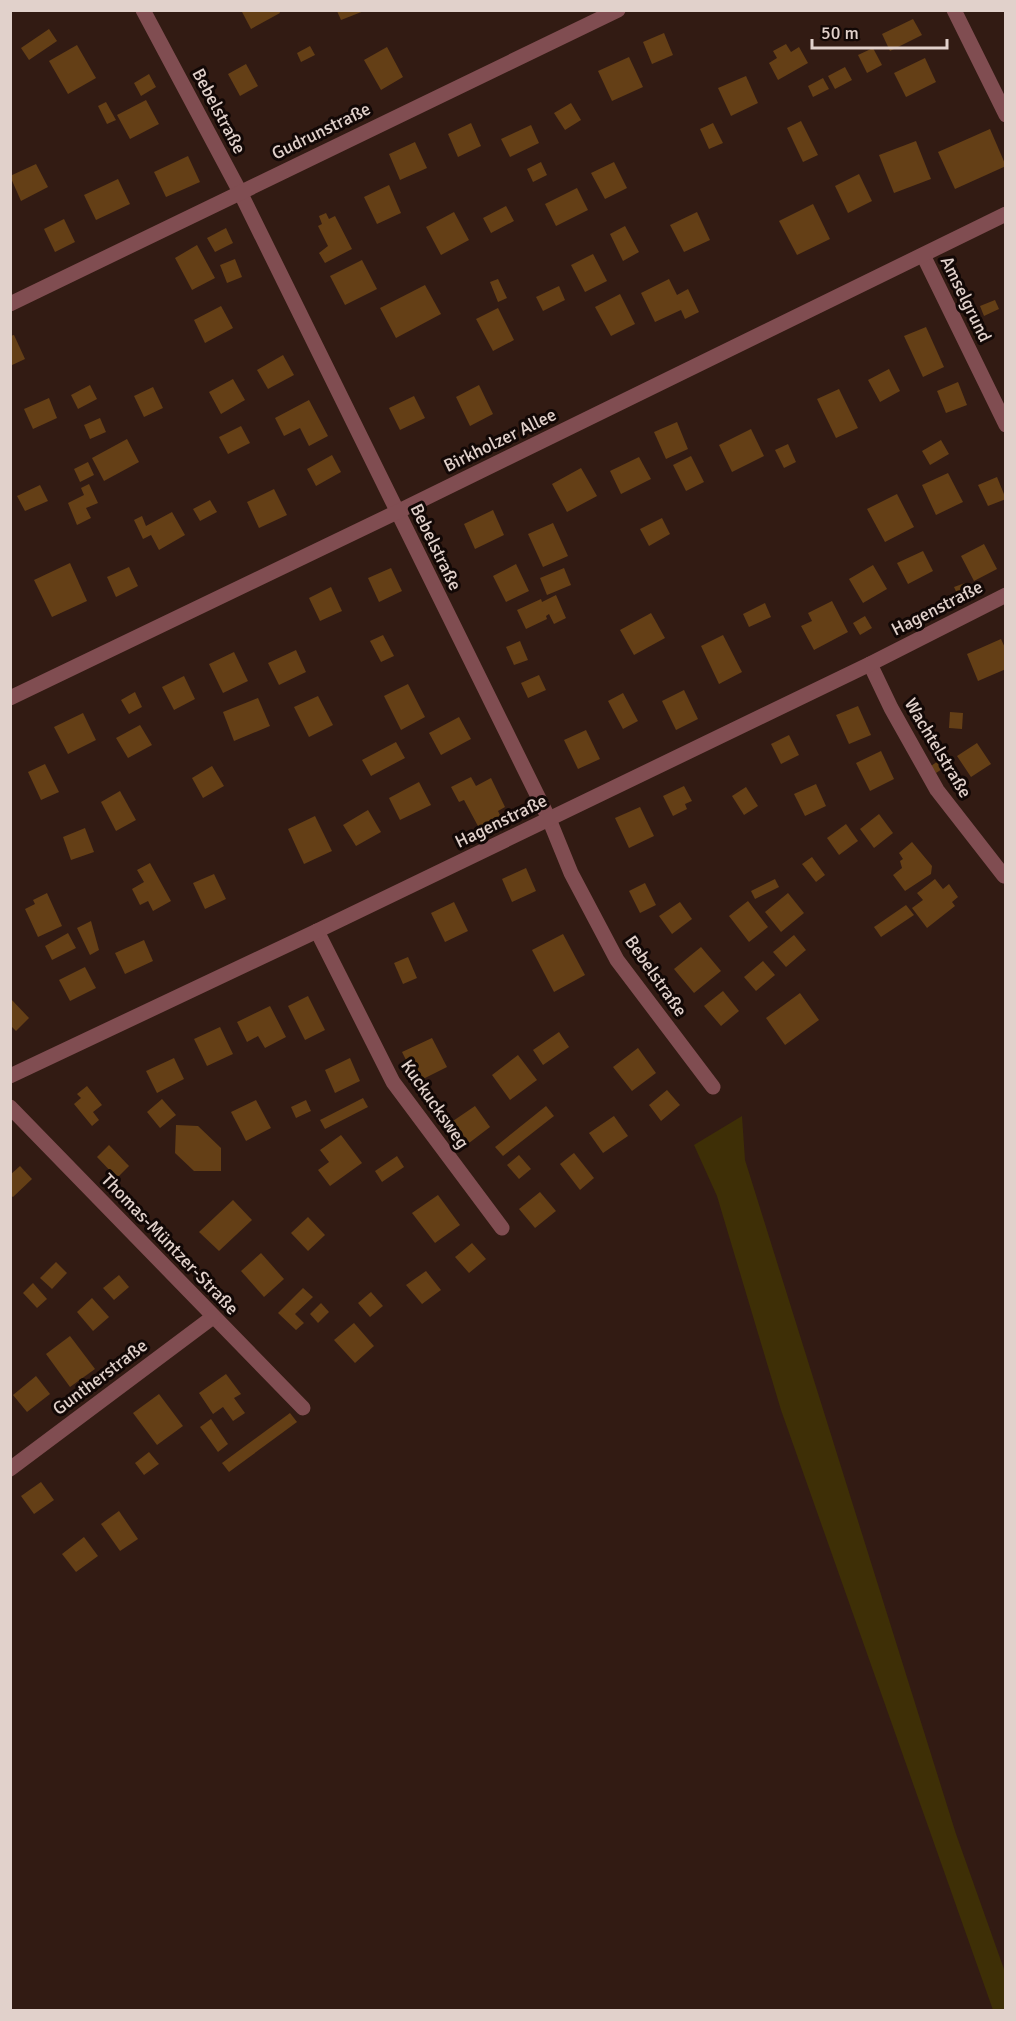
<svg xmlns="http://www.w3.org/2000/svg" width="1016" height="2021" viewBox="0 0 1016 2021" font-family="Signika,sans-serif">
	<style>
		.green { fill: #3e2f06 }
		.building { fill: #643f16 }
		.lines { fill: none; stroke-linecap: round; stroke-linejoin: round }
		.street { stroke: #804d51; stroke-width: 15 }
		.labels { text-anchor: middle; stroke-width: 6; stroke-linejoin: round; paint-order: stroke }
		.street-label { font-size: 18px; fill: #e1d1cb; stroke: #120806 }
	</style>
	<rect width="100%" height="100%" fill="#321b13"/>
	<polygon class="green" points="742,1116 745,1160 956,1834 1005,1972 1005,2010 993,2010 781,1410 717,1196 694,1145"/>
	<g class="building">
		<polygon points="241,10 279,10 280,13 251,29"/>
		<polygon points="337,11 364,11 341,20"/>
		<polygon points="913,19 922,35 890,51 882,34"/>
		<polygon points="49,29 57,41 29,60 21,48"/>
		<polygon points="664,33 673,55 652,64 643,42"/>
		<polygon points="786,44 791,52 799,47 808,63 778,80 769,63 777,58 773,51"/>
		<polygon points="77,45 96,78 68,94 49,61"/>
		<polygon points="310,46 315,55 301,62 297,53"/>
		<polygon points="387,47 403,77 381,90 364,60"/>
		<polygon points="873,48 882,65 867,73 858,55"/>
		<polygon points="629,57 643,87 612,101 598,71"/>
		<polygon points="925,58 936,82 906,97 894,73"/>
		<polygon points="246,64 258,86 240,96 228,74"/>
		<polygon points="845,67 852,80 835,89 828,76"/>
		<polygon points="149,74 156,87 141,96 134,83"/>
		<polygon points="746,76 758,103 731,116 718,88"/>
		<polygon points="823,78 829,89 813,97 808,86"/>
		<polygon points="146,100 159,124 130,139 117,115"/>
		<polygon points="106,102 116,120 107,124 98,106"/>
		<polygon points="571,103 581,120 565,130 554,113"/>
		<polygon points="801,121 818,155 803,162 787,128"/>
		<polygon points="471,123 481,146 458,157 448,134"/>
		<polygon points="713,123 723,143 709,149 700,129"/>
		<polygon points="531,125 539,143 510,157 501,139"/>
		<polygon points="990,129 1006,166 955,189 938,152"/>
		<polygon points="916,141 931,179 894,193 879,155"/>
		<polygon points="415,142 427,168 400,180 389,154"/>
		<polygon points="188,156 200,182 166,197 154,172"/>
		<polygon points="541,162 547,175 533,182 527,169"/>
		<polygon points="614,162 627,188 605,199 591,173"/>
		<polygon points="36,164 48,187 21,201 10,176"/>
		<polygon points="859,174 872,201 848,213 835,186"/>
		<polygon points="118,179 130,204 96,220 84,195"/>
		<polygon points="389,185 401,213 377,224 364,197"/>
		<polygon points="577,188 588,210 556,226 545,204"/>
		<polygon points="813,204 830,239 797,255 779,221"/>
		<polygon points="506,206 514,221 491,233 483,218"/>
		<polygon points="454,212 469,240 441,255 426,227"/>
		<polygon points="697,212 710,240 684,252 670,225"/>
		<polygon points="326,213 329,219 335,216 352,249 325,263 319,253 328,246 318,226 322,224 319,216"/>
		<polygon points="64,219 75,242 55,252 44,229"/>
		<polygon points="625,226 639,252 623,261 610,234"/>
		<polygon points="226,228 233,243 215,252 207,238"/>
		<polygon points="197,245 215,278 192,290 175,258"/>
		<polygon points="593,254 607,281 585,292 571,265"/>
		<polygon points="235,259 242,277 227,283 220,265"/>
		<polygon points="362,260 377,289 345,305 330,276"/>
		<polygon points="498,279 507,298 498,302 490,282"/>
		<polygon points="669,279 677,295 688,289 699,312 685,319 681,310 655,322 641,293"/>
		<polygon points="425,285 441,314 396,338 380,308"/>
		<polygon points="559,286 565,300 543,311 536,297"/>
		<polygon points="620,294 635,324 611,336 595,307"/>
		<polygon points="995,300 999,309 984,316 980,306"/>
		<polygon points="221,306 233,328 205,343 194,320"/>
		<polygon points="498,308 514,340 493,351 476,319"/>
		<polygon points="926,327 944,367 923,377 904,336"/>
		<polygon points="14,335 25,359 10,366 10,336"/>
		<polygon points="283,355 294,375 268,389 257,370"/>
		<polygon points="889,369 900,391 880,402 868,380"/>
		<polygon points="233,379 245,400 221,414 209,392"/>
		<polygon points="958,382 967,405 946,413 937,391"/>
		<polygon points="90,385 97,399 78,409 71,395"/>
		<polygon points="479,385 493,414 470,426 456,397"/>
		<polygon points="153,387 163,408 144,417 134,396"/>
		<polygon points="839,389 858,428 836,438 817,399"/>
		<polygon points="414,396 425,418 400,430 389,408"/>
		<polygon points="49,398 57,418 33,429 24,409"/>
		<polygon points="309,400 328,436 309,446 300,428 284,436 275,418"/>
		<polygon points="100,418 106,432 90,439 84,425"/>
		<polygon points="677,422 688,449 666,459 654,432"/>
		<polygon points="241,426 250,443 228,454 219,437"/>
		<polygon points="751,429 764,456 732,472 719,445"/>
		<polygon points="127,439 139,462 104,481 92,458"/>
		<polygon points="941,440 949,454 930,465 922,451"/>
		<polygon points="788,444 796,462 784,468 775,450"/>
		<polygon points="332,455 341,472 316,486 307,469"/>
		<polygon points="691,456 704,482 686,491 673,465"/>
		<polygon points="639,457 651,479 621,494 610,471"/>
		<polygon points="88,462 94,475 80,482 74,469"/>
		<polygon points="581,468 597,496 567,512 552,484"/>
		<polygon points="948,473 963,502 936,515 922,485"/>
		<polygon points="997,477 1006,499 988,506 978,485"/>
		<polygon points="89,484 98,503 86,508 91,518 77,525 68,503 84,495 81,488"/>
		<polygon points="40,485 48,501 25,511 17,496"/>
		<polygon points="274,489 287,515 259,528 247,502"/>
		<polygon points="897,494 914,527 885,542 867,509"/>
		<polygon points="210,500 217,512 200,521 193,509"/>
		<polygon points="493,510 504,535 475,549 464,524"/>
		<polygon points="172,512 185,535 159,550 151,535 143,539 134,520 142,516 146,526"/>
		<polygon points="662,518 670,534 649,546 640,529"/>
		<polygon points="553,523 568,556 543,567 528,534"/>
		<polygon points="984,544 997,569 974,581 961,556"/>
		<polygon points="923,551 933,571 908,584 897,563"/>
		<polygon points="70,563 87,601 52,617 34,580"/>
		<polygon points="516,564 529,591 506,602 493,576"/>
		<polygon points="873,565 887,589 863,603 849,579"/>
		<polygon points="129,567 138,586 116,597 107,577"/>
		<polygon points="391,568 402,591 379,602 368,578"/>
		<polygon points="564,568 571,585 547,595 540,578"/>
		<polygon points="965,583 970,594 959,598 954,587"/>
		<polygon points="331,587 342,611 320,621 309,598"/>
		<polygon points="556,595 566,618 554,624 549,614 546,616 547,619 526,629 517,610 541,599 542,602"/>
		<polygon points="832,601 848,632 814,650 801,626 812,621 808,613"/>
		<polygon points="765,603 771,617 749,627 743,614"/>
		<polygon points="651,613 665,638 634,655 620,630"/>
		<polygon points="865,616 872,628 860,635 853,623"/>
		<polygon points="383,635 394,656 381,662 370,641"/>
		<polygon points="723,635 742,672 719,684 701,646"/>
		<polygon points="1001,639 1006,650 1006,669 978,681 967,654"/>
		<polygon points="520,641 528,660 514,665 506,647"/>
		<polygon points="296,650 306,672 279,685 268,663"/>
		<polygon points="234,652 248,681 223,693 209,664"/>
		<polygon points="539,675 546,690 528,698 521,683"/>
		<polygon points="184,676 195,699 174,710 162,687"/>
		<polygon points="408,684 425,717 401,730 384,696"/>
		<polygon points="684,690 698,719 676,730 662,701"/>
		<polygon points="135,692 142,707 129,714 121,700"/>
		<polygon points="623,693 638,721 623,729 608,701"/>
		<polygon points="318,696 333,725 309,737 294,707"/>
		<polygon points="258,698 270,726 234,741 223,712"/>
		<polygon points="858,706 871,735 849,744 836,715"/>
		<polygon points="950,712 963,713 962,729 949,728"/>
		<polygon points="83,713 96,740 68,754 54,727"/>
		<polygon points="459,717 471,739 441,755 429,733"/>
		<polygon points="140,725 152,745 128,758 116,738"/>
		<polygon points="586,730 600,759 578,769 564,740"/>
		<polygon points="789,735 799,755 781,764 771,744"/>
		<polygon points="396,742 405,758 371,776 362,760"/>
		<polygon points="977,743 991,764 971,777 957,756"/>
		<polygon points="881,751 894,779 870,791 856,763"/>
		<polygon points="948,754 953,762 936,773 931,766"/>
		<polygon points="45,764 59,792 41,800 28,772"/>
		<polygon points="212,766 224,786 203,798 192,778"/>
		<polygon points="471,777 476,786 491,778 505,807 498,811 501,817 479,828 464,800 459,802 451,787"/>
		<polygon points="419,782 431,805 400,820 389,798"/>
		<polygon points="816,784 826,806 805,816 794,794"/>
		<polygon points="684,786 692,801 685,804 687,809 673,816 663,796"/>
		<polygon points="746,787 758,806 744,815 732,796"/>
		<polygon points="120,791 136,820 116,831 101,802"/>
		<polygon points="640,807 654,836 629,848 615,818"/>
		<polygon points="368,810 381,832 356,846 343,825"/>
		<polygon points="879,814 893,833 874,848 860,829"/>
		<polygon points="315,816 332,851 304,864 288,829"/>
		<polygon points="846,824 858,841 839,855 827,838"/>
		<polygon points="85,828 94,852 71,860 63,837"/>
		<polygon points="912,842 932,866 931,874 905,891 893,875 902,868 900,861 903,859 899,853"/>
		<polygon points="812,857 825,875 816,882 802,864"/>
		<polygon points="150,863 171,901 153,911 148,901 140,905 132,889 144,882 137,870"/>
		<polygon points="526,868 536,891 512,902 502,879"/>
		<polygon points="214,874 226,899 205,909 193,883"/>
		<polygon points="775,879 779,887 755,899 751,891"/>
		<polygon points="935,879 943,889 949,884 958,897 952,902 955,906 927,928 912,908 923,900 917,893"/>
		<polygon points="645,883 656,905 640,913 629,891"/>
		<polygon points="47,893 62,926 38,937 25,909 35,904 33,900"/>
		<polygon points="788,893 804,913 781,932 765,912"/>
		<polygon points="748,901 768,927 749,942 729,916"/>
		<polygon points="454,902 468,931 445,942 431,913"/>
		<polygon points="680,902 692,919 672,934 659,916"/>
		<polygon points="906,905 914,915 881,937 874,927"/>
		<polygon points="91,921 99,950 90,955 77,928"/>
		<polygon points="68,933 76,948 52,960 45,946"/>
		<polygon points="563,934 585,975 554,992 532,950"/>
		<polygon points="794,935 806,950 786,967 773,952"/>
		<polygon points="144,940 153,961 125,974 115,953"/>
		<polygon points="701,947 721,971 694,993 674,969"/>
		<polygon points="408,957 417,978 403,984 394,963"/>
		<polygon points="763,961 775,975 756,991 744,977"/>
		<polygon points="85,967 96,988 70,1001 59,980"/>
		<polygon points="723,991 739,1011 721,1026 704,1006"/>
		<polygon points="800,993 819,1020 785,1045 766,1018"/>
		<polygon points="308,996 325,1030 305,1040 288,1006"/>
		<polygon points="10,998 29,1018 16,1031 10,1025"/>
		<polygon points="270,1006 286,1037 265,1048 258,1036 247,1042 237,1022"/>
		<polygon points="220,1027 233,1054 207,1066 194,1039"/>
		<polygon points="559,1032 569,1047 543,1065 533,1050"/>
		<polygon points="432,1038 447,1067 417,1082 402,1052"/>
		<polygon points="638,1048 656,1073 632,1091 613,1067"/>
		<polygon points="518,1055 537,1080 510,1100 492,1075"/>
		<polygon points="174,1058 184,1079 157,1093 146,1071"/>
		<polygon points="350,1058 360,1081 335,1093 325,1070"/>
		<polygon points="87,1086 102,1105 93,1112 99,1120 92,1126 74,1104 81,1098 77,1094"/>
		<polygon points="667,1090 680,1105 661,1121 649,1105"/>
		<polygon points="363,1098 368,1107 325,1129 320,1120"/>
		<polygon points="162,1099 176,1115 160,1128 147,1112"/>
		<polygon points="256,1100 271,1128 246,1141 231,1112"/>
		<polygon points="306,1100 311,1111 296,1118 291,1107"/>
		<polygon points="475,1106 490,1127 469,1143 453,1121"/>
		<polygon points="546,1106 554,1116 503,1156 495,1147"/>
		<polygon points="614,1116 628,1136 603,1153 589,1133"/>
		<polygon points="176,1125 198,1126 221,1148 221,1171 194,1171 175,1153"/>
		<polygon points="341,1135 362,1163 330,1186 318,1170 329,1162 320,1150"/>
		<polygon points="109,1145 129,1166 117,1178 97,1157"/>
		<polygon points="574,1153 594,1178 580,1190 560,1164"/>
		<polygon points="519,1155 531,1169 519,1179 507,1165"/>
		<polygon points="397,1156 404,1167 382,1182 375,1171"/>
		<polygon points="20,1166 32,1179 13,1197 10,1195 10,1175"/>
		<polygon points="540,1192 556,1211 535,1228 519,1209"/>
		<polygon points="438,1195 460,1225 435,1243 412,1213"/>
		<polygon points="233,1200 252,1220 219,1251 199,1232"/>
		<polygon points="308,1217 325,1235 308,1251 291,1233"/>
		<polygon points="472,1243 486,1259 469,1273 455,1257"/>
		<polygon points="261,1253 284,1279 264,1297 241,1271"/>
		<polygon points="56,1262 67,1273 52,1289 40,1278"/>
		<polygon points="426,1271 441,1290 422,1304 406,1285"/>
		<polygon points="119,1275 129,1287 114,1300 103,1288"/>
		<polygon points="33,1283 47,1299 37,1308 23,1293"/>
		<polygon points="303,1288 313,1297 295,1314 304,1323 296,1330 278,1313"/>
		<polygon points="371,1292 383,1306 370,1317 358,1303"/>
		<polygon points="92,1298 109,1317 93,1331 77,1312"/>
		<polygon points="321,1303 329,1312 318,1323 310,1314"/>
		<polygon points="354,1323 374,1346 355,1363 334,1340"/>
		<polygon points="70,1336 95,1369 70,1387 46,1354"/>
		<polygon points="226,1374 241,1394 234,1398 245,1413 233,1421 223,1407 213,1414 199,1393"/>
		<polygon points="36,1376 50,1394 27,1412 13,1395"/>
		<polygon points="159,1394 183,1426 157,1445 133,1413"/>
		<polygon points="290,1413 297,1422 229,1472 222,1463"/>
		<polygon points="211,1419 228,1444 218,1452 200,1427"/>
		<polygon points="149,1452 159,1464 144,1475 135,1463"/>
		<polygon points="41,1482 54,1500 34,1514 21,1496"/>
		<polygon points="119,1511 138,1539 120,1551 101,1524"/>
		<polygon points="84,1537 98,1556 76,1572 62,1554"/>
	</g>
	<g class="lines">
		<g class="street">
			<polyline points="143,10 240,192 549,819 571,873 617,960 713,1087"/>
			<polyline points="954,10 1006,115"/>
			<polyline points="923,255 1006,425"/>
			<polyline points="10,304 618,10"/>
			<polyline points="870,664 891,708 937,790 1004,876"/>
			<polyline points="10,698 397,512 1006,214"/>
			<polyline points="317,931 393,1082 502,1228"/>
			<polyline points="10,1076 317,931 870,664 1006,595"/>
			<polyline points="10,1107 303,1408"/>
			<polyline points="10,1469 213,1317"/>
		</g>
	</g>
	<g class="labels">
		<g class="street-label">
			<text transform="translate(219 111) rotate(62)" y="6">Bebelstraße</text>
			<text transform="translate(321 131) rotate(-26)" y="6">Gudrunstraße</text>
			<text transform="translate(966 299) rotate(64)" y="6">Amselgrund</text>
			<text transform="translate(500 440) rotate(-26)" y="6">Birkholzer Allee</text>
			<text transform="translate(436 547) rotate(64)" y="6">Bebelstraße</text>
			<text transform="translate(937 608) rotate(-27)" y="6">Hagenstraße</text>
			<text transform="translate(938 748) rotate(59)" y="6">Wachtelstraße</text>
			<text transform="translate(501 821) rotate(-26)" y="6">Hagenstraße</text>
			<text transform="translate(656 976) rotate(55)" y="6">Bebelstraße</text>
			<text transform="translate(435 1104) rotate(55)" y="6">Kuckucksweg</text>
			<text transform="translate(170 1244) rotate(46)" y="6">Thomas-Müntzer-Straße</text>
			<text transform="translate(100 1377) rotate(-37)" y="6">Guntherstraße</text>
		</g>
	</g>
	<rect width="1016" height="2021" fill="none" stroke="#e1d1cb" stroke-width="24"/>
	<path d="M812 39v9h135v-9" fill="none" stroke="#e1d1cb" stroke-width="3"/>
	<text x="821" y="39" font-size="18" fill="#e1d1cb" stroke="#120806" stroke-width="4.5" paint-order="stroke">50 m</text>
</svg>
